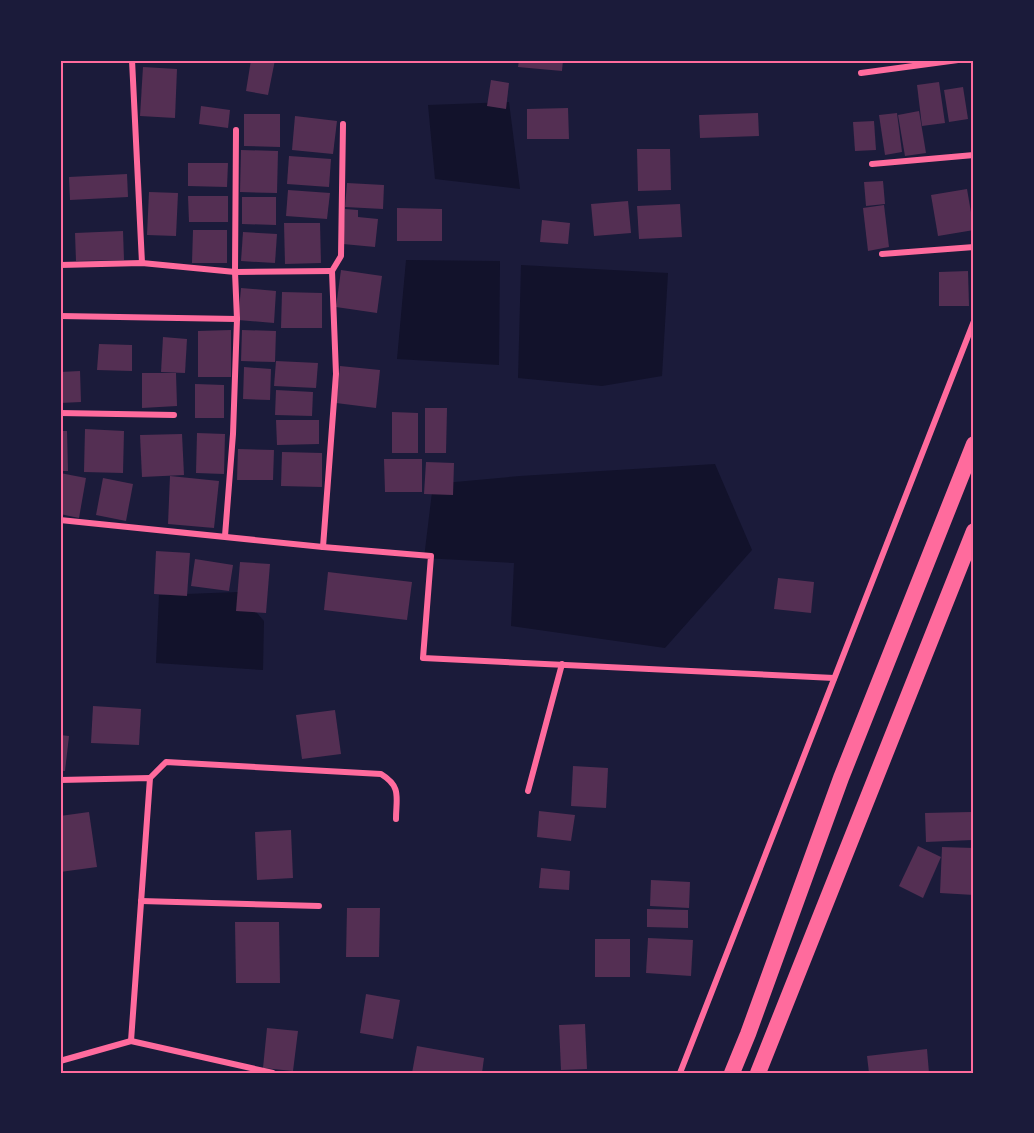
<svg xmlns="http://www.w3.org/2000/svg" width="1034" height="1133" viewBox="0 0 1034 1133" font-family="'Fira Sans Condensed',sans-serif">
	<style>
		.water { fill: #12122b }
		.building { fill: #542f53 }
		.lines { fill: none; stroke-linecap: round; stroke-linejoin: round }
		.minor { stroke: #ff6b9d; stroke-width: 6 }
		.trunk { stroke: #ff6b9d; stroke-width: 16 }
		.neatline { fill: none; stroke: #ff6b9d; stroke-width: 2 }
	</style>
	<rect width="100%" height="100%" fill="#1b1b3a"/>
	<g class="water">
		<polygon points="509,102 520,189 435,179 428,105"/>
		<polygon points="406,260 500,261 499,365 397,359"/>
		<polygon points="521,265 668,273 662,376 602,386 518,378"/>
		<polygon points="715,464 752,550 665,648 511,626 514,563 424,558 433,484 520,476"/>
		<polygon points="239,592 264,621 263,670 156,663 159,595"/>
	</g>
	<g class="building">
		<polygon points="251,60 275,60 268,95 246,91"/>
		<polygon points="519,60 563,60 562,71 518,67"/>
		<polygon points="143,67 177,69 175,118 140,116"/>
		<polygon points="491,80 509,83 506,109 487,106"/>
		<polygon points="939,82 945,123 922,126 917,85"/>
		<polygon points="963,87 968,119 949,122 944,90"/>
		<polygon points="201,106 230,110 228,128 199,124"/>
		<polygon points="568,108 569,139 527,139 527,109"/>
		<polygon points="919,111 926,153 905,156 898,115"/>
		<polygon points="758,113 759,136 700,138 699,115"/>
		<polygon points="897,113 902,152 885,155 879,115"/>
		<polygon points="244,114 280,114 280,147 244,146"/>
		<polygon points="295,116 337,121 333,154 292,150"/>
		<polygon points="874,121 876,150 855,151 853,122"/>
		<polygon points="637,149 670,149 671,190 638,191"/>
		<polygon points="241,150 278,151 277,193 240,192"/>
		<polygon points="289,156 331,159 329,187 287,184"/>
		<polygon points="188,163 228,163 227,187 188,186"/>
		<polygon points="127,174 128,197 70,200 69,177"/>
		<polygon points="883,181 885,204 866,206 864,182"/>
		<polygon points="347,183 384,185 383,209 345,207"/>
		<polygon points="967,189 974,230 938,236 931,195"/>
		<polygon points="288,190 330,193 327,219 286,216"/>
		<polygon points="149,192 178,193 176,236 147,235"/>
		<polygon points="188,196 228,196 228,222 189,222"/>
		<polygon points="242,197 276,197 276,225 242,224"/>
		<polygon points="628,201 631,233 594,236 591,204"/>
		<polygon points="680,204 682,237 639,239 637,206"/>
		<polygon points="884,205 889,247 868,251 863,208"/>
		<polygon points="397,208 442,209 442,241 397,241"/>
		<polygon points="345,209 358,210 358,217 378,219 375,247 343,244"/>
		<polygon points="542,220 570,223 568,244 540,242"/>
		<polygon points="284,223 320,223 321,263 285,264"/>
		<polygon points="193,230 227,230 227,263 192,263"/>
		<polygon points="123,231 124,260 76,261 75,233"/>
		<polygon points="243,232 277,234 275,263 241,261"/>
		<polygon points="341,270 382,276 377,313 336,307"/>
		<polygon points="968,271 969,306 939,306 939,272"/>
		<polygon points="241,288 276,291 274,323 238,320"/>
		<polygon points="282,292 322,293 322,328 281,328"/>
		<polygon points="231,330 231,377 198,377 198,331"/>
		<polygon points="242,330 276,331 275,362 241,361"/>
		<polygon points="163,337 187,339 185,373 161,372"/>
		<polygon points="99,344 132,345 132,371 97,370"/>
		<polygon points="276,361 318,363 316,388 274,386"/>
		<polygon points="340,366 380,370 376,408 336,403"/>
		<polygon points="244,367 271,369 270,400 243,399"/>
		<polygon points="80,371 81,402 60,403 60,372"/>
		<polygon points="142,373 176,373 177,406 142,408"/>
		<polygon points="195,384 224,385 224,418 195,418"/>
		<polygon points="276,390 313,392 312,416 275,415"/>
		<polygon points="425,408 447,408 446,453 425,453"/>
		<polygon points="392,412 418,413 418,453 392,453"/>
		<polygon points="276,420 319,420 319,444 277,445"/>
		<polygon points="85,429 124,431 123,473 84,472"/>
		<polygon points="60,431 67,431 68,471 60,471"/>
		<polygon points="197,433 225,434 224,474 196,473"/>
		<polygon points="182,434 184,475 142,477 140,435"/>
		<polygon points="238,449 274,450 273,480 237,480"/>
		<polygon points="282,452 322,453 322,487 281,486"/>
		<polygon points="384,459 422,459 422,492 385,492"/>
		<polygon points="426,462 454,463 453,495 424,494"/>
		<polygon points="60,473 86,478 79,518 60,514"/>
		<polygon points="170,476 219,481 214,528 168,524"/>
		<polygon points="103,478 133,484 126,521 96,515"/>
		<polygon points="156,551 190,553 187,596 154,594"/>
		<polygon points="195,559 233,565 229,591 191,586"/>
		<polygon points="240,562 270,564 266,613 236,611"/>
		<polygon points="328,572 412,582 407,620 324,610"/>
		<polygon points="778,578 814,582 811,613 774,609"/>
		<polygon points="93,706 141,709 139,745 91,743"/>
		<polygon points="335,710 341,754 302,759 296,715"/>
		<polygon points="60,735 69,736 65,771 60,771"/>
		<polygon points="573,766 608,768 606,808 571,806"/>
		<polygon points="539,811 575,815 571,841 537,837"/>
		<polygon points="89,812 97,867 60,872 60,816"/>
		<polygon points="971,812 972,840 926,842 925,813"/>
		<polygon points="291,830 293,878 257,880 255,832"/>
		<polygon points="918,846 941,857 923,898 899,886"/>
		<polygon points="942,847 974,848 974,895 940,893"/>
		<polygon points="541,868 570,871 569,890 539,888"/>
		<polygon points="651,880 690,882 689,908 650,906"/>
		<polygon points="347,908 380,908 379,957 346,957"/>
		<polygon points="647,909 688,910 688,928 647,927"/>
		<polygon points="235,922 279,922 280,983 236,983"/>
		<polygon points="648,938 693,940 691,976 646,973"/>
		<rect x="595" y="939" width="35" height="38"/>
		<polygon points="366,994 400,1000 393,1039 360,1033"/>
		<polygon points="585,1024 587,1069 561,1070 559,1025"/>
		<polygon points="267,1028 298,1031 293,1071 263,1068"/>
		<polygon points="417,1046 484,1058 482,1073 412,1073"/>
		<polygon points="927,1049 929,1073 869,1073 867,1056"/>
	</g>
	<g class="lines">
		<g class="minor">
			<polyline points="132,60 142,263"/>
			<polyline points="861,73 958,60"/>
			<polyline points="872,164 974,155"/>
			<polyline points="882,254 974,247"/>
			<polyline points="60,265 142,263 235,272 332,271"/>
			<polyline points="60,316 237,319"/>
			<polyline points="60,413 174,415"/>
			<polyline points="60,520 323,547 336,374 332,271 341,256 343,124"/>
			<polyline points="225,536 233,434 237,319 235,272 236,130"/>
			<polyline points="323,547 431,556 423,658 834,678"/>
			<path d="M150 778 166 762 381 774C402 787 396 797 396 819"/>
			<polyline points="60,780 150,778 131,1041"/>
			<polyline points="528,791 562,664"/>
			<polyline points="141,901 319,906"/>
			<polyline points="60,1061 131,1041 273,1073"/>
			<polyline points="680,1073 974,321"/>
		</g>
		<g class="trunk">
			<polyline points="732,1073 748,1034 841,778 974,444"/>
			<polyline points="758,1073 974,531"/>
		</g>
	</g>
	<rect width="1034" height="1133" fill="none" stroke="#1b1b3a" stroke-width="123"/>
	<rect x="62" y="62" width="910" height="1010" class="neatline"/>
</svg>
